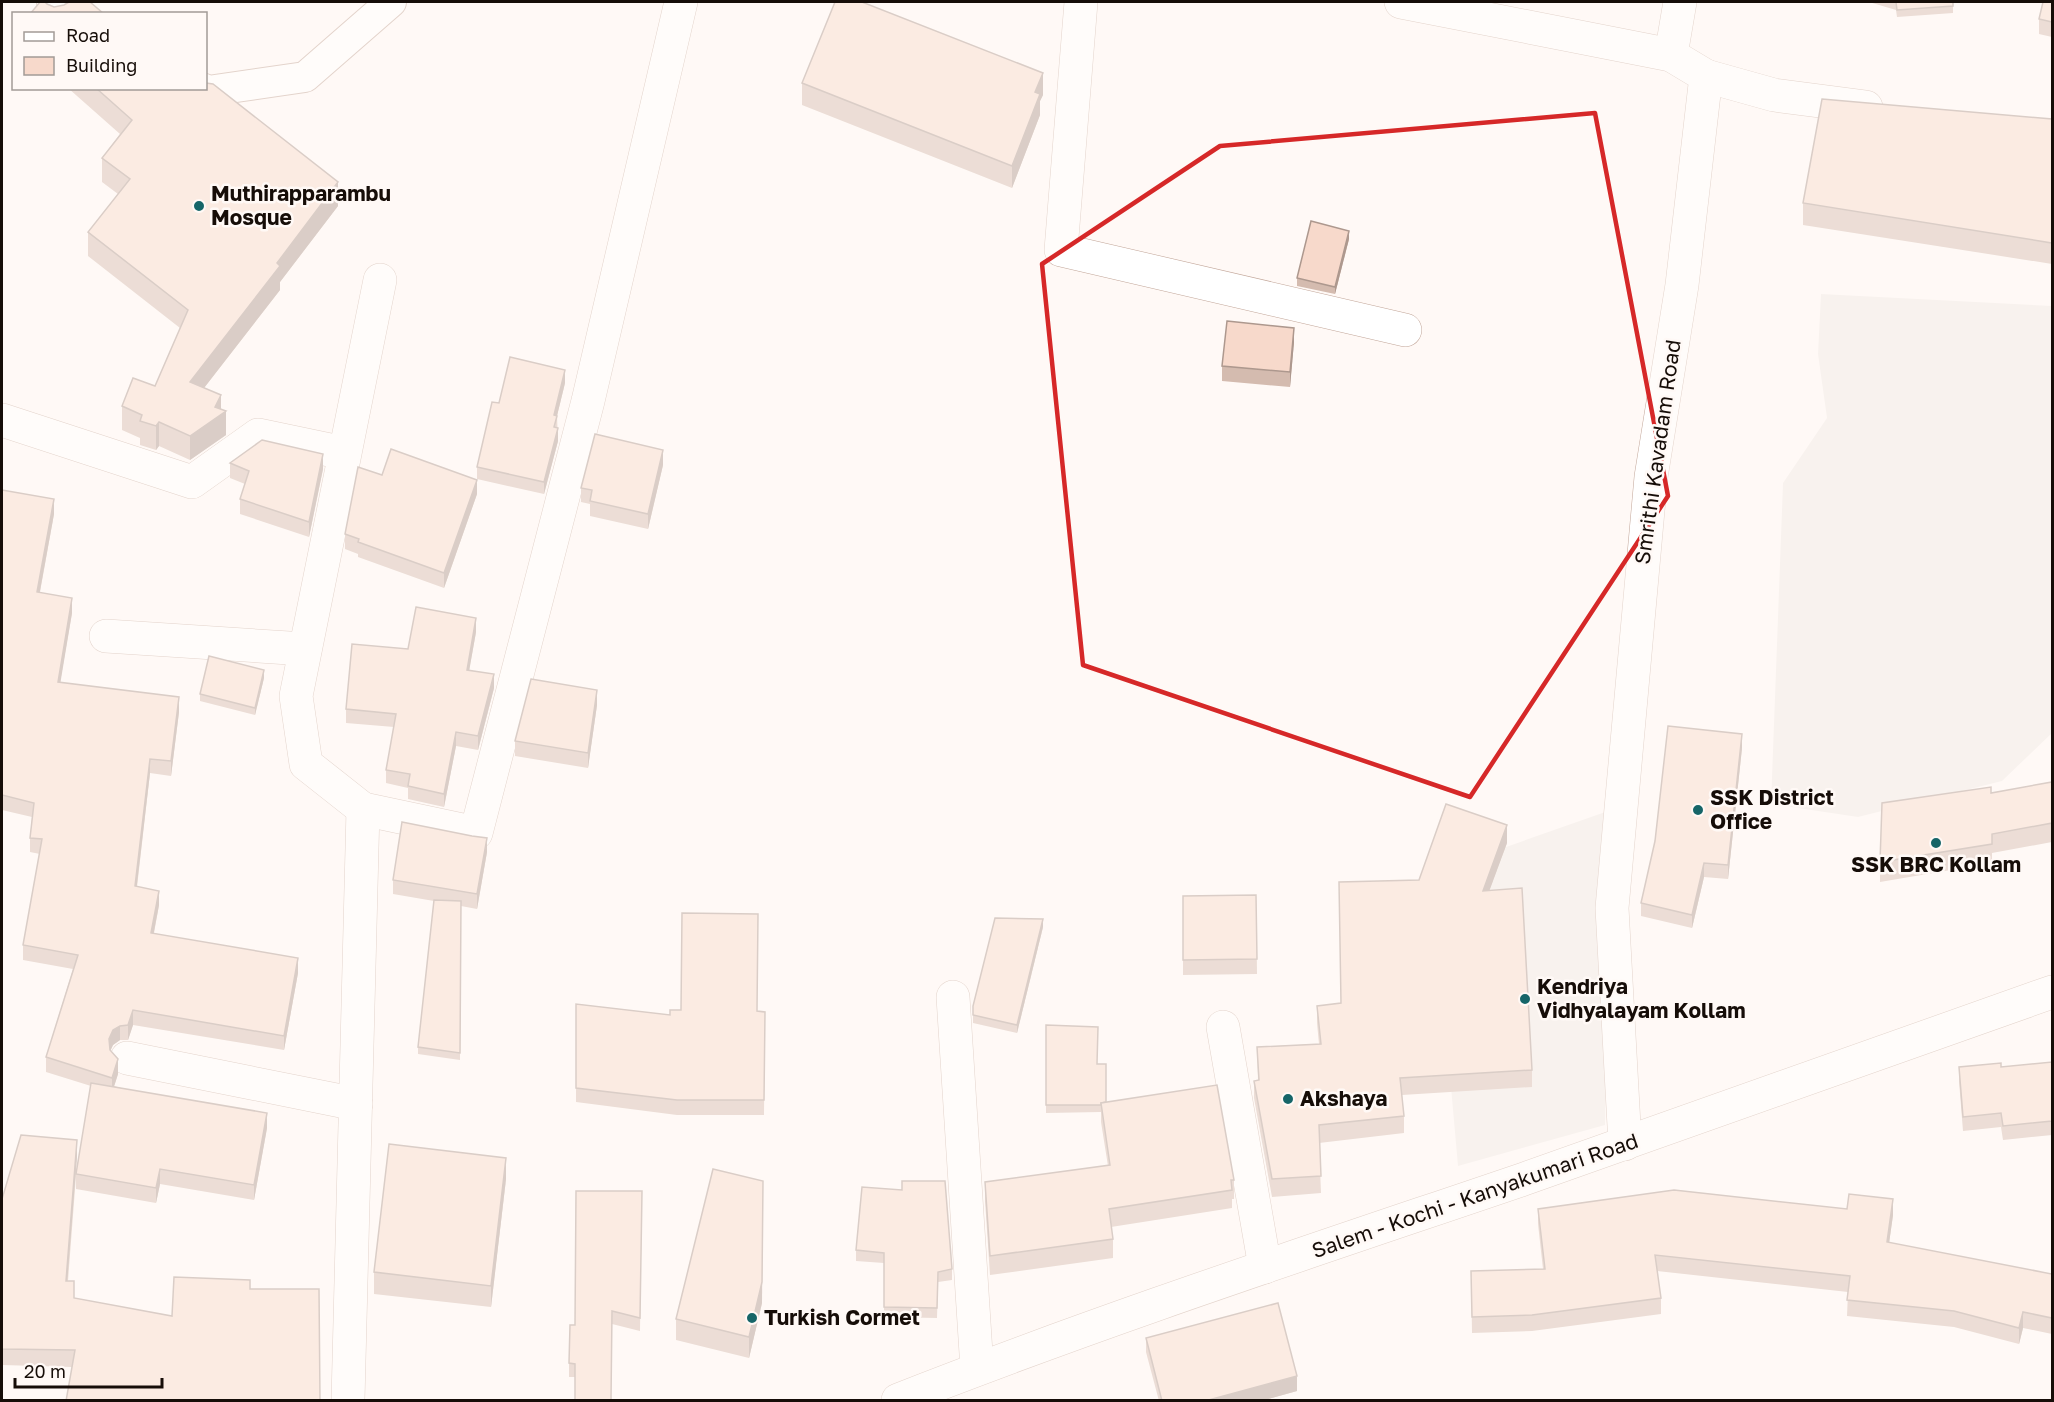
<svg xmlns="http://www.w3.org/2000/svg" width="2054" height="1402" viewBox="0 0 2054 1402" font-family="'Golos Text',sans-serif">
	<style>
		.built { fill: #f0e9e5 }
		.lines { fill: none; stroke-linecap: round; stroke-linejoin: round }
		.service-casing { stroke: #c2a699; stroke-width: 32 }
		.minor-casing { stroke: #c2a699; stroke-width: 34 }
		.primary-casing { stroke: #c2a699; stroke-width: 34 }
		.service { stroke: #fff; stroke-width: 30 }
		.minor { stroke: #fff; stroke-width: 33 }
		.primary { stroke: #fff; stroke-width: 33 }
		.wall { fill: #d4bbaf }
		.shaded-wall { fill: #ad988e }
		.building { fill: #f7d9cb; stroke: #ad988e; stroke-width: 1.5 }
		.marked { fill: none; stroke: #d62828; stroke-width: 4.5; stroke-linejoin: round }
		.poi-dot { fill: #166568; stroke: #fff9f6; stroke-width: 2 }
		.labels { text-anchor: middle; stroke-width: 5; stroke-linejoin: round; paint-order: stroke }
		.poi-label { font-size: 21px; font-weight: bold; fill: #160d08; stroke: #fff9f6; text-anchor: start }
		.street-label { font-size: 21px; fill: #160d08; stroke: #fff9f6 }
	</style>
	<rect width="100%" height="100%" fill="#fff9f6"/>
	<g class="built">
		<polygon points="1821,294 2052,306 2052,733 2002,781 1858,817 1771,804 1783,483 1827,418 1818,354"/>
		<polygon points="1611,810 1605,1125 1458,1166 1432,873"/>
	</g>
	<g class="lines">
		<g class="service-casing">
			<g id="service">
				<polyline points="52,2 57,14"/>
				<polyline points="202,88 208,91 305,77 391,2"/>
			</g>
		</g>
		<g class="minor-casing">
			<g id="minor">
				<polyline points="1081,2 1061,250 1405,330"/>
				<polyline points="1401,2 1671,55 1706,76 1682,285 1651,477 1612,908 1625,1144"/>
				<polyline points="1671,55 1680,2"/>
				<polyline points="1706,76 1774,95 1866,107"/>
				<polyline points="2,420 192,482 258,435 344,453"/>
				<polyline points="106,636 305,649"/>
				<polyline points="363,809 306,764 296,696 380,280"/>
				<polyline points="953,997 977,1369"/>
				<polyline points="1223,1027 1265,1267"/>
				<polyline points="127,1058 356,1104"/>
				<polyline points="348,1400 363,809 476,833 588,401 681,2"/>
			</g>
		</g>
		<g class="primary-casing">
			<path id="primary" d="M898 1400C1104 1319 1315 1250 1524 1179 1701 1118 1877 1055 2052 992"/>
		</g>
		<use href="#service" class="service"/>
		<use href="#minor" class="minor"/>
		<use href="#primary" class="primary"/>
	</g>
	<g class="wall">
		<polygon points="1869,2 1953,2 1953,13 1897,17 1896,10"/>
		<polygon points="2052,2 2052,37 2039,34 2039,19"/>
		<polygon points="802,83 1043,95 1040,101 1040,115 1012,188 802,105"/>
		<polygon points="68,88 206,88 338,206 280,282 280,290 204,388 221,409 226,435 190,460 159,446 156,450 140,445 140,438 122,430 122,406 155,386 180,328 88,256 88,232 118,194 102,182 102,158 120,134"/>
		<polygon points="2052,119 2052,264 1803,225 1803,203"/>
		<polygon points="1349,239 1335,294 1297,286 1297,278"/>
		<polygon points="1294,342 1290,387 1222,381 1222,366"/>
		<polygon points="565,383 557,416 558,441 544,494 477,479 477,467 499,403"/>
		<polygon points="230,463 323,469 309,537 240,514 240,499 245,484 230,478"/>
		<polygon points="663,465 648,529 590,516 590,504 581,502 581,488"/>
		<polygon points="382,475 477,494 444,588 358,557 358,554 345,549 345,534"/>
		<polygon points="2,490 54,514 40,592 72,613 60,682 179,712 171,776 150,773 137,887 159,905 154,933 298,973 284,1050 133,1025 128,1040 120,1040 113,1045 110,1051 118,1074 114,1086 267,1128 254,1200 160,1184 156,1203 76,1189 76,1176 68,1281 74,1298 172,1316 250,1280 72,1367 2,1365 2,1199 77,1156 76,1173 91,1086 46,1072 46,1057 73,969 23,960 23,945 40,854 30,852 30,838 32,817 2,810"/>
		<polygon points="476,632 469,670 494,688 478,750 456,746 444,807 408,799 408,788 386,783 386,770 394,727 346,723 346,709 408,649"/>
		<polygon points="264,678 255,715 200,701 200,694"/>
		<polygon points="597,705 588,768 515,756 515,741"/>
		<polygon points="1742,748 1728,879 1704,877 1692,928 1641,916 1641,903"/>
		<polygon points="2052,782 2052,842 1992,853 1992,863 1880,882 1880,862 1991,793"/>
		<polygon points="1507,843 1489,891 1532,1070 1532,1087 1402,1095 1404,1116 1404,1133 1319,1143 1321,1193 1272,1197 1254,1098 1254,1081 1258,1080 1257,1047 1319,1044 1317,1023 1317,1006 1340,1003 1419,880"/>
		<polygon points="487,852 477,909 461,906 460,1060 418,1054 418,1047 434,901 393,894 393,880"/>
		<polygon points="1256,895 1257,974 1183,975 1183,896"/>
		<polygon points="1043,927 1017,1033 973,1023 973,1006"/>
		<polygon points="576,1004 670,1015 765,1012 764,1115 677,1115 576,1102"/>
		<polygon points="1046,1025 1097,1064 1106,1102 1234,1180 1234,1199 1232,1199 1232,1208 1111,1227 1113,1239 1113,1258 990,1275 985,1201 985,1182 1108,1166 1101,1122 1101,1112 1046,1113"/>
		<polygon points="2052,1062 2052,1135 2003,1140 2001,1127 1963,1131 1959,1081 1959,1067 2001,1067"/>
		<polygon points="506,1179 491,1307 374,1294 374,1272"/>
		<polygon points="862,1187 952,1269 952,1280 938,1282 937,1318 884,1317 884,1263 856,1261 856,1250"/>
		<polygon points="642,1191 640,1331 612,1324 575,1377 569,1377 569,1363 575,1325"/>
		<polygon points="1538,1209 1893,1215 1889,1243 2052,1274 2052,1334 2023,1328 2019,1344 1954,1327 1847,1316 1848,1292 1657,1271 1661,1298 1661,1314 1532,1331 1472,1333 1471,1271 1543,1269 1538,1224"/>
		<polygon points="762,1303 749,1358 676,1340 676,1319"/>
		<polygon points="1146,1338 1297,1391 1261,1401 1159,1401 1146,1352"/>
	</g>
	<g class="shaded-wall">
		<polygon points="1043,73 1043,95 1040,101 1040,115 1012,188 1012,166 1035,92"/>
		<polygon points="338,182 338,206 280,282 280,290 190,406 190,382 277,263"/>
		<polygon points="1349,231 1349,239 1335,294 1335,287"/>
		<polygon points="1294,328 1294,342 1290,387 1290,372"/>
		<polygon points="565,370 565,383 554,428 554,415"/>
		<polygon points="221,395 221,414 226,411 226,435 190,460 190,436 215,407"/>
		<polygon points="159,422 159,446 156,450 156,426"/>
		<polygon points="558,428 558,441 544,494 544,482"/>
		<polygon points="663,450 663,465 648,529 648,514"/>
		<polygon points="323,454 323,469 309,537 309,522"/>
		<polygon points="477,480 477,494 444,588 444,573"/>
		<polygon points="54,499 54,514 37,607 37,592"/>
		<polygon points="72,598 72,613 58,697 58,682"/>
		<polygon points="476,618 476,632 467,683 467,670"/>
		<polygon points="264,670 264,678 255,715 255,708"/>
		<polygon points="494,674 494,688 478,750 478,736"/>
		<polygon points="597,690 597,705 588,768 588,753"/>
		<polygon points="179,697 179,712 171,776 171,761"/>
		<polygon points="456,732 456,746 444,807 444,794"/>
		<polygon points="1742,734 1742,748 1728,879 1728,865"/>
		<polygon points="150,759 150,773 135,901 135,886"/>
		<polygon points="1507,825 1507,843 1483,908 1483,891"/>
		<polygon points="487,838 487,852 477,909 477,894"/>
		<polygon points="1704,863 1704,877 1692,928 1692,915"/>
		<polygon points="159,891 159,905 151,947 151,933"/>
		<polygon points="1043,919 1043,927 1017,1033 1017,1025"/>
		<polygon points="298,958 298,973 284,1050 284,1036"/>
		<polygon points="133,1010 133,1025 128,1040 128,1025"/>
		<polygon points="120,1026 120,1040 113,1045 109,1054 109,1039 113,1030"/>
		<polygon points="118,1059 118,1074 112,1093 112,1078"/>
		<polygon points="267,1113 267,1128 254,1200 254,1185"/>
		<polygon points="77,1140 77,1156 66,1297 66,1281"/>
		<polygon points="506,1158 506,1179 491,1307 491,1286"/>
		<polygon points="160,1169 160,1184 156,1203 156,1188"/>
		<polygon points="1893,1199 1893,1215 1887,1258 1887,1242"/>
		<polygon points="763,1202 762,1303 749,1358 749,1337"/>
		<polygon points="2023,1312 2023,1328 2019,1344 2019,1328"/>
		<polygon points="1297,1376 1297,1391 1261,1401 1205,1401"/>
	</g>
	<g class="building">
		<polygon points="40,2 45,2 47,4 54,7 64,5 69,2 90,2 104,14 30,14"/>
		<polygon points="835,2 862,2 1043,73 1035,92 1040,94 1012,166 802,83"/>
		<polygon points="1893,2 1953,2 1953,6 1897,10 1896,2"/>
		<polygon points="2043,2 2052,2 2052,22 2039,19"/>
		<polygon points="206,83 213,84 338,182 277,263 280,266 190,382 221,395 215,407 226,411 190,436 159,422 156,426 140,421 142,415 122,406 133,378 155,386 188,310 88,232 130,179 102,158 132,120 96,88 206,88"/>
		<polygon points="1822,99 2052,119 2052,243 1803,203"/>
		<polygon points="1311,221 1349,231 1335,287 1297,278"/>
		<polygon points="1227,321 1294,328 1290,372 1222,366"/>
		<polygon points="510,357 565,370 554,415 557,416 554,427 558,428 544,482 477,467 492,402 499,403"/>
		<polygon points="595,434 663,450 648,514 590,501 592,490 581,488"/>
		<polygon points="262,440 323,454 309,522 240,499 249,471 230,463"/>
		<polygon points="391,449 477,480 444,573 358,542 359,539 345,534 358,467 382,475"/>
		<polygon points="2,490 54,499 37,592 72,598 58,682 179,697 171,761 150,759 135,886 159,891 151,933 298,958 284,1036 133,1010 128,1025 120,1026 113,1030 109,1039 110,1050 118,1059 112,1078 46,1057 78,955 23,945 42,839 30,838 34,803 2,795"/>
		<polygon points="416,607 476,618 467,670 494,674 478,736 456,732 444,794 408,786 410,774 386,770 396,714 346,709 352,644 408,649"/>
		<polygon points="209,656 264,670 255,708 200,694"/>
		<polygon points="531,679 597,690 588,753 515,741"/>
		<polygon points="1668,726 1742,734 1728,865 1704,863 1692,915 1641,903 1655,841"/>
		<polygon points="2052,782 2052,823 1992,834 1992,844 1880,862 1882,803 1991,787 1991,793"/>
		<polygon points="1446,804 1507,825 1483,891 1522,888 1532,1070 1400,1078 1404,1116 1319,1125 1321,1176 1272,1179 1254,1081 1259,1080 1257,1047 1321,1044 1317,1006 1341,1003 1339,882 1419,880"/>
		<polygon points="402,822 472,836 487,838 477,894 393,880"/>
		<polygon points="1256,895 1257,959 1183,960 1183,896"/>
		<polygon points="434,900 461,901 460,1053 418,1047"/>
		<polygon points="682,913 758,914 757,1011 765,1012 764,1100 677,1100 576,1088 576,1004 670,1015 670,1010 681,1010"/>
		<polygon points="995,918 1043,919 1017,1025 973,1015 973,1006"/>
		<polygon points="1046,1025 1098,1027 1097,1064 1106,1064 1106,1102 1101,1103 1101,1105 1046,1105"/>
		<polygon points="2052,1062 2052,1121 2003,1126 2001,1113 1963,1117 1959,1067 2001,1063 2001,1067"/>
		<polygon points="91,1083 267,1113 254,1185 160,1169 156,1188 76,1174"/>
		<polygon points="1217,1085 1234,1180 1231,1180 1232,1190 1109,1209 1113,1239 990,1256 985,1182 1110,1165 1101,1103"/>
		<polygon points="21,1135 77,1140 66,1281 74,1281 74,1298 172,1316 174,1277 250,1280 250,1289 319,1289 320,1401 66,1401 75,1350 2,1349 2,1199"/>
		<polygon points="389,1144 506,1158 491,1286 374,1272"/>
		<polygon points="713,1169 763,1181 762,1282 749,1337 676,1319"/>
		<polygon points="902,1181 945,1181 952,1269 938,1272 937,1308 884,1307 884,1253 856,1250 862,1187 902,1190"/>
		<polygon points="1674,1190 1847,1209 1849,1194 1893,1199 1887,1242 2052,1274 2052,1318 2023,1312 2019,1328 1954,1311 1847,1300 1850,1276 1655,1255 1661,1298 1532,1315 1472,1317 1471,1271 1545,1269 1538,1209"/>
		<polygon points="576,1191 642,1191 640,1318 612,1311 611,1401 575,1401 575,1364 569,1363 570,1325 575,1325"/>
		<polygon points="1278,1303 1297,1376 1205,1401 1162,1401 1146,1338"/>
	</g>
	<path d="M0 0H2054V1402H0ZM1595 113 1668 496 1470 797 1083 665 1042 264 1220 146Z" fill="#fff9f6" fill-opacity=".55" fill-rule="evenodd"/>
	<path class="marked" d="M1595 113 1668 496 1470 797 1083 665 1042 264 1220 146Z"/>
	<g class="poi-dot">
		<circle cx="199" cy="206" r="6"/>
		<circle cx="1698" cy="810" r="6"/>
		<circle cx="1936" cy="843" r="6"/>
		<circle cx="1525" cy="999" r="6"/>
		<circle cx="1288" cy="1099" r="6"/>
		<circle cx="752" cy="1318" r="6"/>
	</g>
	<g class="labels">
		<g class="poi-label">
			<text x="211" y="201">Muthirapparambu<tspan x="211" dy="24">Mosque</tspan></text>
			<text x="1710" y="805">SSK District<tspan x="1710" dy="24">Office</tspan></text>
			<text x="1936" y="872" text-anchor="middle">SSK BRC Kollam</text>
			<text x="1537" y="994">Kendriya<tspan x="1537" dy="24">Vidhyalayam Kollam</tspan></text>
			<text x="1300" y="1106">Akshaya</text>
			<text x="764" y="1325">Turkish Cormet</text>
		</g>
		<g class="street-label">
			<text transform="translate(1658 452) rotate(-82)" y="7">Smrithi Kavadam Road</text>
			<text transform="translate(1475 1196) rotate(-19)" y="7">Salem - Kochi - Kanyakumari Road</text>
		</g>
	</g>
	<rect width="2054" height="1402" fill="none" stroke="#160d08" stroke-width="6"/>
	<rect x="12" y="12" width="195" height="78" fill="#fff9f6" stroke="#a29b97" stroke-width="1.5"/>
	<rect x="24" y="32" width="30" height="9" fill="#ffffff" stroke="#a29b97" stroke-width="1.5"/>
	<text x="66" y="42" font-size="18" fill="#160d08">Road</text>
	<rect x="24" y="57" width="30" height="18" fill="#f7d9cb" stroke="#a29b97" stroke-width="1.5"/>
	<text x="66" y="72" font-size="18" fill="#160d08">Building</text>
	<path d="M15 1378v9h147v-9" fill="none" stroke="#160d08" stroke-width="3"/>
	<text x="24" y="1378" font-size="18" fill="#160d08" stroke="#fff9f6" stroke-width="4.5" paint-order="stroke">20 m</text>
</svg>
